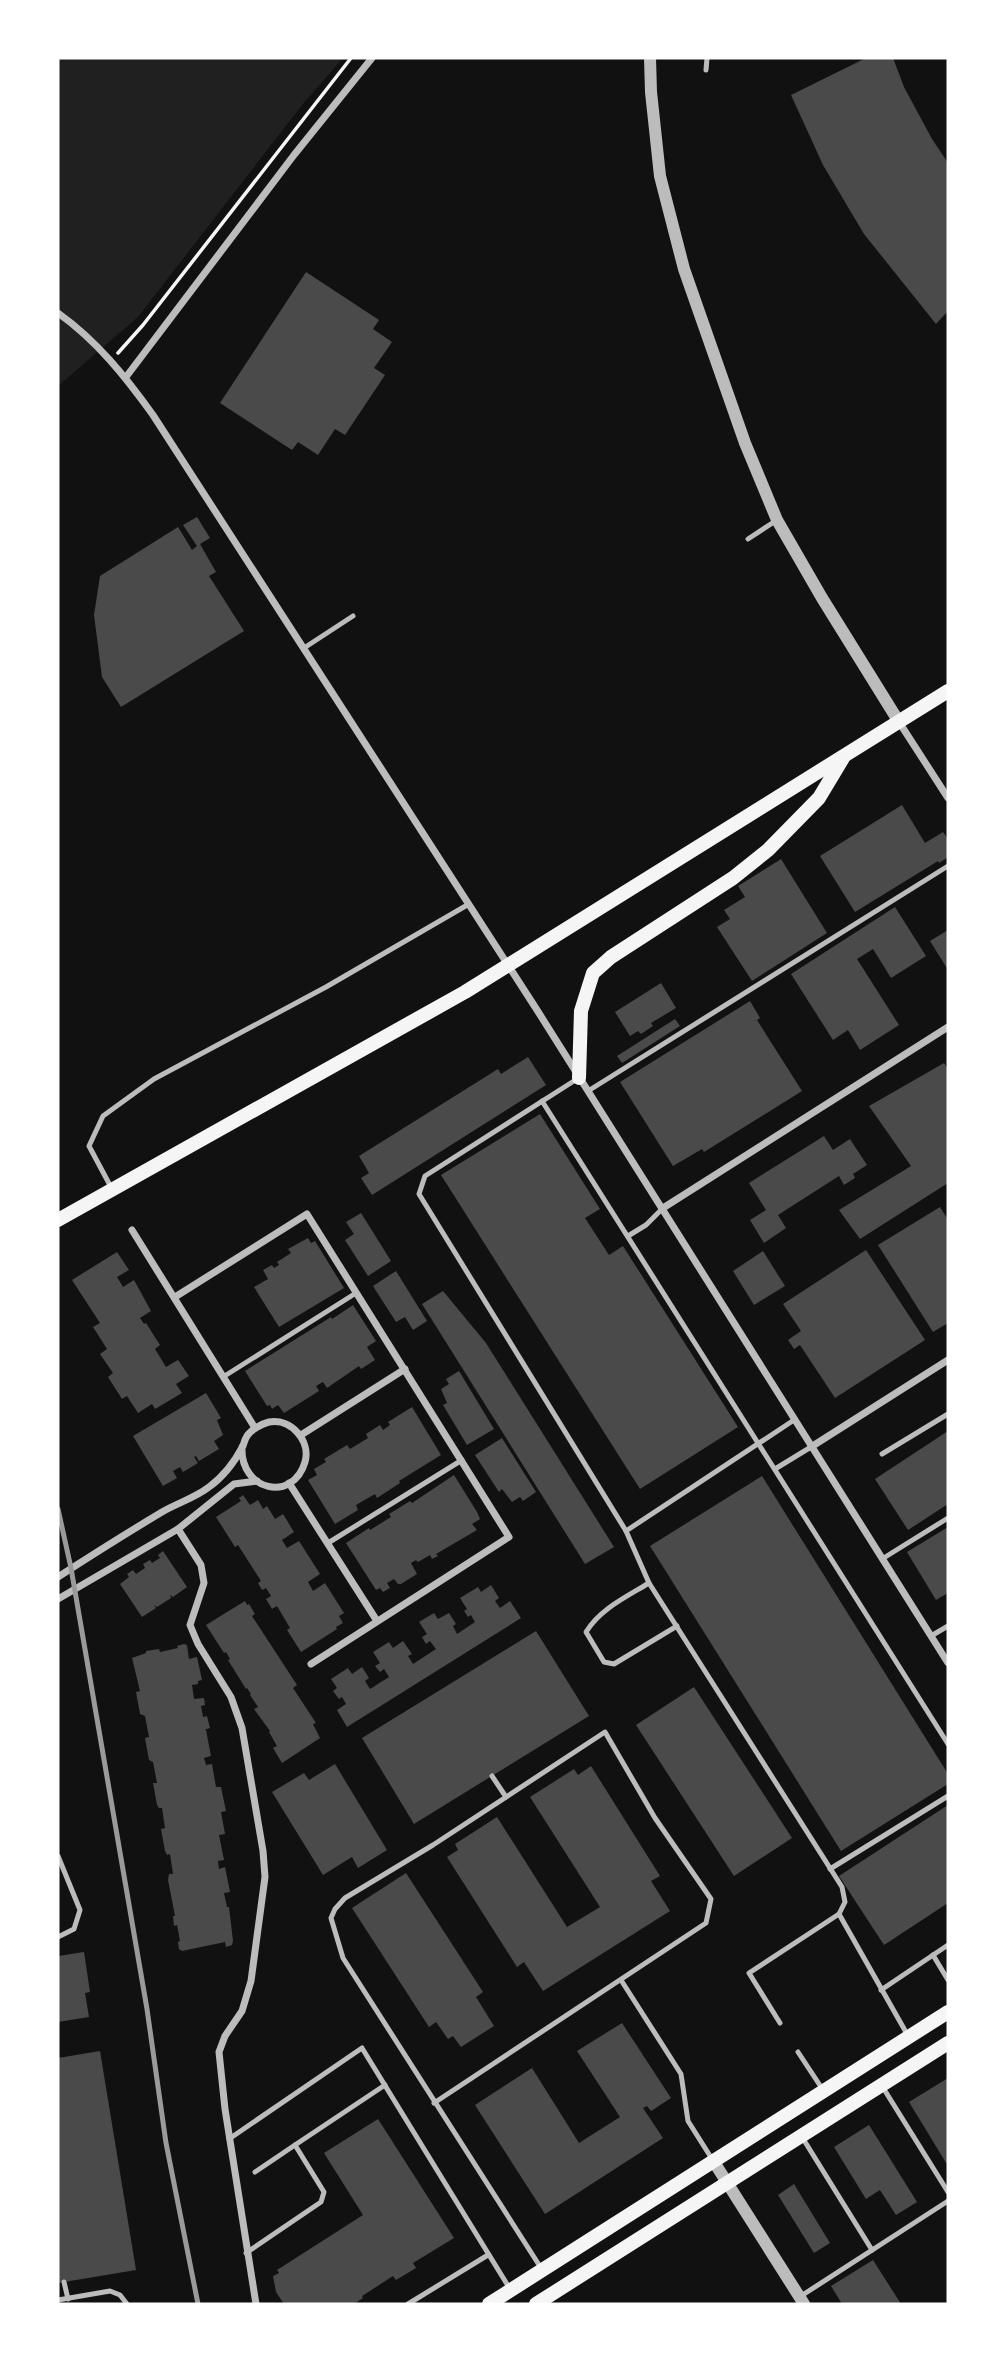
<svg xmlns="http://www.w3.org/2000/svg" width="1006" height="2362" viewBox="0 0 1006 2362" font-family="Figtree,sans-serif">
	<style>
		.green { fill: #202020 }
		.building { fill: #4a4a4a }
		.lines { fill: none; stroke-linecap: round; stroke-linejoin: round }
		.path { stroke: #f5f5f5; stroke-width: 3.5 }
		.service { stroke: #bcbcbc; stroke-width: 5 }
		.minor { stroke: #bcbcbc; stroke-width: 7 }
		.tertiary { stroke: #bcbcbc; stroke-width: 12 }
		.secondary { stroke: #f5f5f5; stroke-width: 14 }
		.rail { stroke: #9a9a9a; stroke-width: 5 }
	</style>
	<rect width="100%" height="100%" fill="#111"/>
	<polygon class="green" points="58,58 343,58 302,105 138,317 58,386"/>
	<g class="building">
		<polygon points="866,58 893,58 904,87 932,139 948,163 948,311 936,324 864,234 823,165 791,95"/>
		<polygon points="306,272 379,320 373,329 392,342 374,368 385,375 345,435 335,429 318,455 298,442 292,450 220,403"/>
		<polygon points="197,517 210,538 200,544 216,572 209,576 244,631 121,707 102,677 94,615 100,576 178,527 192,550 197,546 183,525"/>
		<polygon points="902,805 925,843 943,832 948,839 948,857 939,863 938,861 855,912 820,856"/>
		<polygon points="781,859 827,933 752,981 717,927 730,919 724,910 745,897 738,886"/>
		<polygon points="895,907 926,956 891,978 873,949 857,959 899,1025 860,1050 848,1030 833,1040 791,974"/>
		<polygon points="948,930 948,970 930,941"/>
		<polygon points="661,983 676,1008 651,1023 653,1026 641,1034 638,1031 630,1036 615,1012"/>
		<polygon points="750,1001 760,1018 757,1020 802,1091 704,1152 702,1149 673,1166 620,1082"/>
		<polygon points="675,1019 680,1026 622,1063 617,1056"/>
		<polygon points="528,1057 546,1085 372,1195 361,1178 369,1173 359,1156 498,1069 501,1074"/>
		<polygon points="944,1063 948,1069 948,1183 860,1239 839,1210 911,1166 869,1106"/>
		<polygon points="540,1114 600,1209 585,1218 609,1255 623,1246 738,1427 640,1489 441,1175"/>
		<polygon points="824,1136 833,1150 850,1139 867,1165 853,1174 855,1178 844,1185 839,1176 778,1215 786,1228 764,1243 750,1220 766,1210 749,1183"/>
		<polygon points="940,1207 948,1220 948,1323 933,1332 878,1245"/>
		<polygon points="361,1213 391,1261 368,1276 345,1240 354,1234 346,1222"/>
		<polygon points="308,1238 311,1243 315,1241 344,1288 279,1327 254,1287 268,1279 263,1270 272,1265 274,1268 279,1265 277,1262 291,1253 288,1249"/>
		<polygon points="866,1250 925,1340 835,1398 800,1345 794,1349 788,1340 801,1331 783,1304"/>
		<polygon points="763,1251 785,1286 754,1305 733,1271"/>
		<polygon points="117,1252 129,1270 117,1277 123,1287 134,1280 151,1311 140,1318 144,1324 146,1323 160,1345 155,1349 166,1367 178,1360 189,1376 176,1384 182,1393 155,1409 152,1404 138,1413 127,1396 122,1399 108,1377 113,1373 100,1354 107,1349 93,1327 100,1323 72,1280"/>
		<polygon points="396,1271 427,1321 413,1330 405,1317 396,1322 373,1286"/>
		<polygon points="443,1291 486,1343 614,1547 585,1564 422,1304"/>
		<polygon points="353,1305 376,1341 367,1347 375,1360 361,1369 359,1366 327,1388 323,1382 316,1386 319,1391 284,1413 278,1405 272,1409 270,1405 267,1406 245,1371 331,1317 332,1319"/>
		<polygon points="459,1371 494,1429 467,1445 443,1405 447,1403 441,1389 449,1384 446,1379"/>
		<polygon points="206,1393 221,1418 217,1420 223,1435 214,1441 219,1449 199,1461 196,1456 194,1457 198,1463 183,1472 180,1467 173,1471 177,1478 163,1486 133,1436"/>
		<polygon points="412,1407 441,1455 399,1481 400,1483 377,1498 375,1494 356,1505 358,1510 335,1524 308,1480 317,1475 314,1469 326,1462 324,1459 347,1445 350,1449 368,1438 366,1434 380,1425 383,1430 390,1425 388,1422"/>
		<polygon points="948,1431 948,1504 908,1530 875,1479"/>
		<polygon points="502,1438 536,1492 523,1501 520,1497 512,1502 502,1489 499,1492 475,1455"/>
		<polygon points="454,1475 477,1512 480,1519 472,1524 477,1530 436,1554 438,1556 432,1559 430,1555 418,1562 416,1560 411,1563 417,1574 401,1584 398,1584 394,1579 387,1583 390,1588 383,1592 380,1588 376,1590 346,1543 369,1528 370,1530 391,1517 389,1514 410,1501 412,1503"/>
		<polygon points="762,1476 948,1774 948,1784 841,1851 650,1546"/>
		<polygon points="243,1495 250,1505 258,1500 263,1509 267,1506 275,1519 283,1514 294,1532 282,1540 287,1548 299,1541 320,1574 308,1582 313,1591 325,1583 344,1613 339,1616 343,1623 336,1627 337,1629 301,1652 287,1630 290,1628 277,1606 272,1609 266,1599 271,1596 266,1588 262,1590 258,1583 261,1581 238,1545 235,1547 216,1517 241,1501 239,1498"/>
		<polygon points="948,1527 948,1593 936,1600 907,1552"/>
		<polygon points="163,1551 187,1587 173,1597 170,1595 171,1598 157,1607 154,1605 156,1608 142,1617 120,1584 129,1577 127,1574 133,1570 136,1574 145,1568 143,1564 150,1560 152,1563 160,1558 158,1555"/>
		<polygon points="491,1585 499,1598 495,1601 500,1608 510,1601 521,1618 347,1727 337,1710 346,1704 342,1697 339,1699 333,1691 337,1688 331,1679 348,1668 352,1674 362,1667 369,1678 365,1681 370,1689 389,1677 384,1669 380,1672 375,1666 380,1663 373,1652 389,1642 393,1648 403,1641 412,1654 408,1656 413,1664 436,1649 430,1641 426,1644 422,1637 427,1634 419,1622 434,1613 438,1619 449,1613 456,1624 453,1626 457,1634 475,1622 471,1615 468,1617 464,1611 467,1609 460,1598 478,1587 481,1592"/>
		<polygon points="245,1601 247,1605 249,1604 255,1614 252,1616 297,1685 293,1688 316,1723 313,1724 320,1738 282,1763 273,1748 277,1746 269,1732 270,1731 254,1709 258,1707 250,1695 251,1694 247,1688 246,1689 228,1660 230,1659 226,1652 224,1653 206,1625"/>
		<polygon points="536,1631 589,1716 414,1824 362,1738"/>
		<polygon points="184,1644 187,1645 189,1659 197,1657 202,1680 198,1681 198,1684 192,1685 194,1699 204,1698 205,1705 201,1706 203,1717 207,1716 210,1728 204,1730 206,1730 211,1756 204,1758 206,1765 212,1764 216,1787 221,1787 226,1811 221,1812 225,1834 219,1835 224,1860 218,1861 219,1869 225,1867 230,1892 224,1893 227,1907 229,1907 233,1941 232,1945 226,1947 225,1942 182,1951 179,1949 178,1942 180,1941 177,1925 174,1926 173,1916 175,1916 168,1880 169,1874 173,1874 170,1854 167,1855 165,1851 161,1829 165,1828 162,1808 159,1808 157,1805 153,1783 157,1783 153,1762 149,1760 145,1738 149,1737 145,1716 140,1714 136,1692 140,1691 132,1658 146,1653 146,1651 159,1649 160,1652 178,1648 177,1646"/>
		<polygon points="694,1687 792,1838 734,1876 636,1725"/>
		<polygon points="335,1764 387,1850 358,1868 352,1857 323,1875 272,1792 304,1773 309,1780"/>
		<polygon points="591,1766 660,1876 651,1881 670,1911 543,1991 524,1962 517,1967 447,1857 458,1850 455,1844 497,1817 567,1927 600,1907 530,1797 574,1769 578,1775"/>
		<polygon points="948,1805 948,1903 884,1945 839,1876"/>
		<polygon points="406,1873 483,1992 476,1997 494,2026 461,2047 453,2036 448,2039 436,2022 429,2027 352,1908"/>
		<polygon points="84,1952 90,1992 85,1993 89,2017 58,2022 58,1956"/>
		<polygon points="622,2023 671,2098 651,2111 647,2106 643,2108 663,2138 545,2214 475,2105 532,2068 579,2143 620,2117 577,2051"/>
		<polygon points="100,2051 136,2270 58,2283 58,2058"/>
		<polygon points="948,2078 948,2166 909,2102"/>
		<polygon points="378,2119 454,2238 413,2263 416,2268 396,2280 393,2276 362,2296 363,2298 354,2304 284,2304 276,2292 273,2276 279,2273 277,2270 363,2215 324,2153"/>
		<polygon points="869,2125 917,2202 896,2215 880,2190 866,2199 834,2147"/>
		<polygon points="794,2184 830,2243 814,2253 778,2195"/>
		<polygon points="873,2260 901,2304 842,2304 831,2286"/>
	</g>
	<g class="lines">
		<polyline class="path" points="118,353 143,325 351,58"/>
		<g class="service">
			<polyline points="706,70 707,58"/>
			<polyline points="748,539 777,520"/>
			<polyline points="304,648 353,616"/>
			<polyline points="577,1079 425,1176 419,1194 626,1531 649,1583 842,1887 845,1902 839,1914 749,1973 780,2023"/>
			<polyline points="588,1091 948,866"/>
			<polyline points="542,1101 948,1744"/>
			<polyline points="112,1189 89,1146 103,1116 154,1079 326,987 469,904"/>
			<polyline points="628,1236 646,1225 663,1208"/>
			<polyline points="223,1377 356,1293"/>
			<polyline points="882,1454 948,1414"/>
			<polyline points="775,1469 811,1447"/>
			<polyline points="626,1531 794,1420"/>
			<polyline points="328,1543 462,1460"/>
			<polyline points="882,1559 948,1518"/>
			<path d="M649 1583C626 1597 600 1609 586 1632L604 1662 614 1664 677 1626"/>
			<polyline points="931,1636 948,1626"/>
			<polyline points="492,1776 506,1797"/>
			<polyline points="58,1856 80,1910 74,1929 58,1937"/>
			<polyline points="830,1869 948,1796"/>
			<polyline points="839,1914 907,2034"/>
			<polyline points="933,1955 948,1980"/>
			<polyline points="621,1980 681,2074 688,2121 712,2159"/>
			<polyline points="881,1990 948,1945"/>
			<polyline points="798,2052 823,2090"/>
			<polyline points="882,2086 948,2192"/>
			<polyline points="434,2103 706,1923 711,1899 655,1818 605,1732 433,1845 345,1898 335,1909 331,1918 343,1958 541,2268"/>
			<polyline points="802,2137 872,2250"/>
			<polyline points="229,2139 362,2048 510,2289"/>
			<polyline points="255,2172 295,2145"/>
			<polyline points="246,2253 321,2202 324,2192 295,2145 385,2085"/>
			<polyline points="64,2282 68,2299"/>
			<polyline points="801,2296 948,2201"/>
			<polyline points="58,2300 110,2291 120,2295 127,2304"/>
			<polyline points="408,2304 488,2255"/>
		</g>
		<g class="minor">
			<path d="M58 313C97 341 125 376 153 415L537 1010 948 1663"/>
			<polyline points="126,377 294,155 372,58"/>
			<polyline points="899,722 948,798"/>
			<polyline points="663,1208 948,1027"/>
			<polyline points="132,1230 255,1428"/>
			<polyline points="175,1297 307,1214 509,1537 311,1664"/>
			<polyline points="301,1435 405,1369"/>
			<polyline points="811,1447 948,1360"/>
			<polyline points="289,1483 377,1621"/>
			<polyline points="178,1529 201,1565 204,1583 190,1625 198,1644 231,1697 242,1728 263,1851 265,1877 251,1981 242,2011 225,2036 219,2052 225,2109 256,2304"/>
			<path d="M58 1577C92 1555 127 1533 162 1512 177 1503 195 1498 209 1487 223 1477 235 1461 243 1446 244 1443 245 1439 247 1436 251 1430 261 1424 269 1422 291 1418 311 1441 305 1462 293 1503 240 1491 242 1447"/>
			<polyline points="58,1599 178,1529 234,1484 257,1481"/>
		</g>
		<g class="tertiary">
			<polyline points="650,58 651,92 660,176 684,269 745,443 777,520 822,598 899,722"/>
			<polyline points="714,2162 804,2304"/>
		</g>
		<g class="secondary">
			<polyline points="579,1078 581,1011 593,973 611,957 733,878 768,850 819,798 843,758"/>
			<polyline points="58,1220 465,992 948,691"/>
			<polyline points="489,2304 948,2012"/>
			<polyline points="536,2304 948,2043"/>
		</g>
		<polyline class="rail" points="58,1509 71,1568 147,2009 166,2143 198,2304"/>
	</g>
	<rect width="1006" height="2362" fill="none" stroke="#ffffff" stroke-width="119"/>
</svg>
